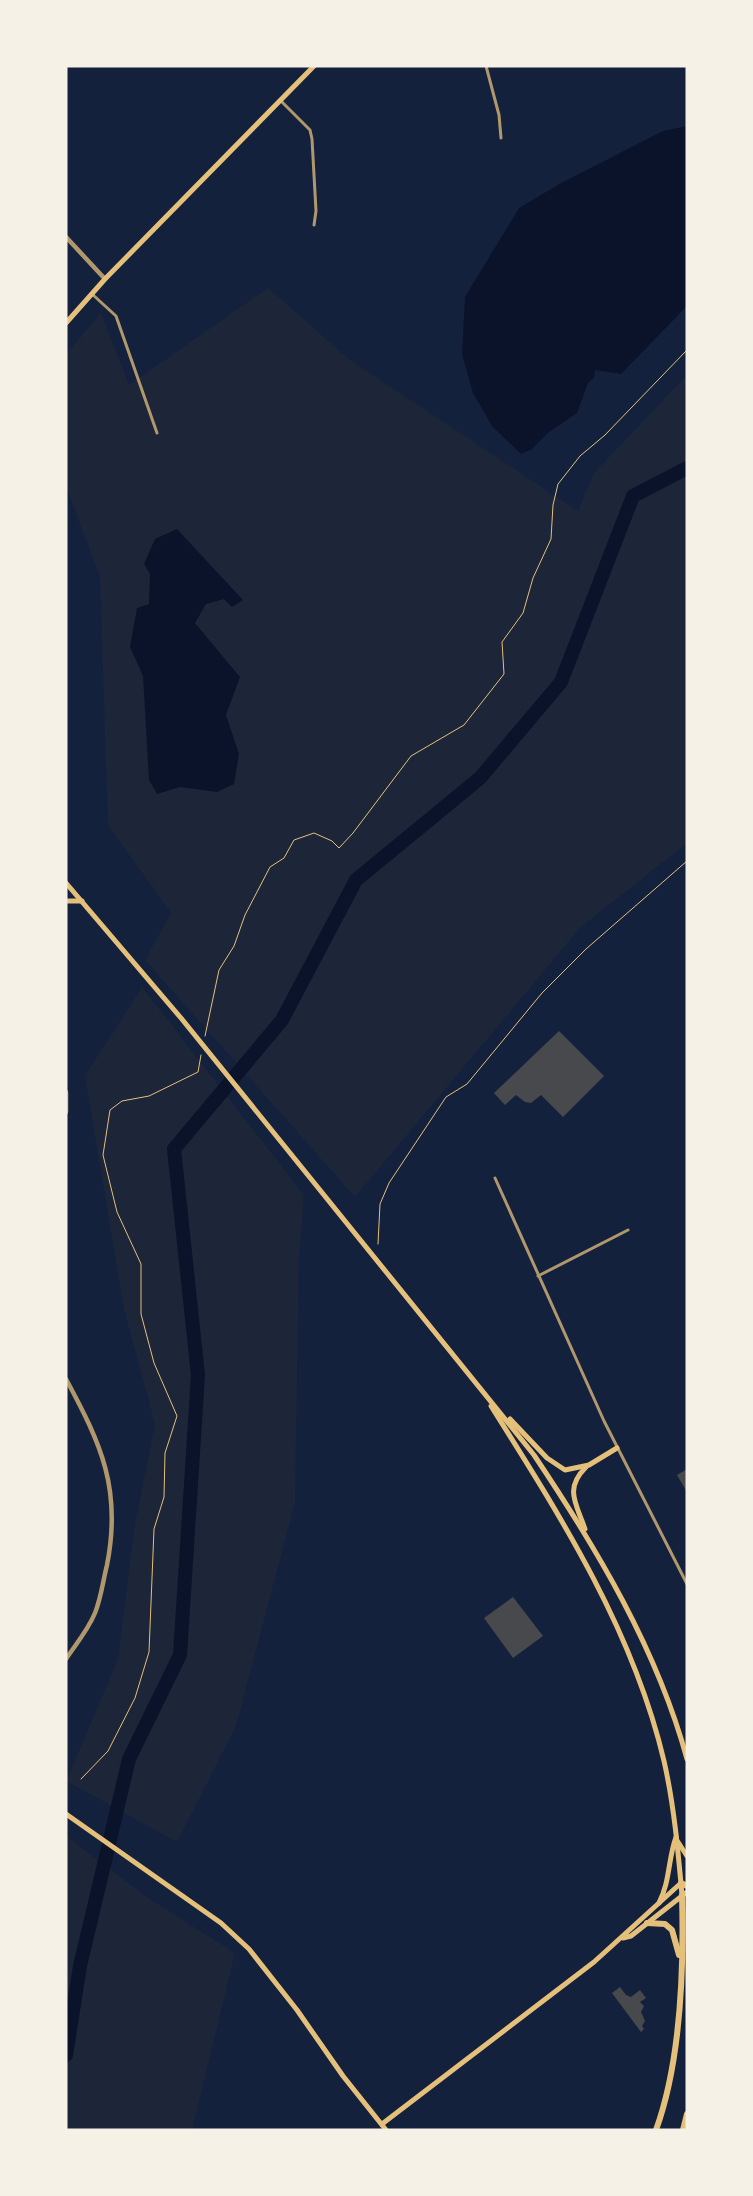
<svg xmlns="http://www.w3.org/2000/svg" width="753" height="2196" viewBox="0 0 753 2196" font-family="'Archivo Narrow',sans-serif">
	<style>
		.green { fill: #1d2539 }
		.water { fill: #0b132b }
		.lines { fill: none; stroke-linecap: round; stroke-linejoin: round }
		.river { stroke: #0b132b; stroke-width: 14 }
		.building { fill: #48494c }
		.path { stroke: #e5c07b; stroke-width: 1 }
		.minor { stroke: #b1986c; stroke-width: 3 }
		.tertiary { stroke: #b1986c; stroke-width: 4.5 }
		.secondary { stroke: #e5c07b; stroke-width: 5 }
		.primary { stroke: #e5c07b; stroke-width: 5 }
		.motorway { stroke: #e5c07b; stroke-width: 6 }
	</style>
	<rect width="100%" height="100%" fill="#14213d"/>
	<g class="green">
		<polygon points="268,288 350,360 578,511 594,473 687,375 687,843 581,927 355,1197 145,960 171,913 108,825 100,577 66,486 66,354 101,313 129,385"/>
		<polygon points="142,987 304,1195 299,1258 295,1502 236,1726 177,1842 66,1781 118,1659 135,1524 155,1424 124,1309 85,1076"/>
		<polygon points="66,1836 148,1898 235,1953 192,2130 66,2130"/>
	</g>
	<g class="water">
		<polygon points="687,126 687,306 621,374 595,370 594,378 588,383 577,413 549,432 532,449 521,454 492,426 473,393 462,354 465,297 519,208 563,182 663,131"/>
		<polygon points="177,529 243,600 232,607 224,599 206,604 195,623 240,677 226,715 239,754 234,784 217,792 180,787 157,794 149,780 143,676 130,647 137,608 149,604 150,574 144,564 155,539"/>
	</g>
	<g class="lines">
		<polyline class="river" points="66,2055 80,1966 129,1759 180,1655 198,1375 174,1149 282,1020 356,880 480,778 561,682 633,496 687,468"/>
	</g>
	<g class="building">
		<polygon points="559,1031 604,1076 563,1117 541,1095 531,1103 525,1102 516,1095 505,1105 494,1093"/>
		<polygon points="687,1469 687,1492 677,1475"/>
		<polygon points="513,1597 543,1636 513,1658 484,1618"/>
		<polygon points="620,1987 626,1995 631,1997 640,1990 646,1998 640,2002 644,2006 641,2012 645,2021 642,2026 644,2029 641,2032 612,1993"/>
	</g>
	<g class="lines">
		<g class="path">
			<polyline points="205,1036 219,970 234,946 245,915 270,867 284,858 294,840 314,833 332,841 339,848 353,833 411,756 464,725 504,674 502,642 523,613 533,578 551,539 553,505 558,484 580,456 605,435 687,350"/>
			<polyline points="378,1244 380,1204 389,1183 446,1097 467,1084 542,993 586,949 687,861"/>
			<polyline points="81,1779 108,1751 135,1698 149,1652 154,1529 164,1497 165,1453 177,1416 154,1363 141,1314 141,1264 117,1212 103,1155 110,1110 122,1101 149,1096 198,1072 201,1055"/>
		</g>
		<g class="minor">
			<polyline points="486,66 499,115 501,138"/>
			<polyline points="280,100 310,130 312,139 316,211 314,225"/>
			<polyline points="92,294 116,316 157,433"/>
			<polyline points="495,1178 604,1421 687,1584"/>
			<polyline points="538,1276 628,1230"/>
		</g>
		<g class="tertiary">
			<polyline points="66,237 105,279"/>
			<polyline points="66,1092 66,1112"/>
			<path d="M66 1379C101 1444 122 1489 107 1565 103 1581 101 1598 95 1613 88 1630 76 1644 66 1659"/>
		</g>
		<g class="secondary">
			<polyline points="66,323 105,279 314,66"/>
			<polyline points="66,1814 221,1923 249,1949 297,2010 343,2076 386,2130"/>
			<polyline points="623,1938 631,1936 687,1892"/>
			<polyline points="382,2124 594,1962 681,1883"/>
		</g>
		<g class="primary">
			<path d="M66 883 181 1018 534 1455C597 1549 657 1649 687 1759"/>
			<polyline points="66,901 82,901"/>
			<path d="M491 1406C561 1517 633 1630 664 1761 674 1805 678 1850 682 1895"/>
			<polyline points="510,1419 547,1458 565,1470 589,1465 617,1448"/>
			<path d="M585 1529C576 1503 564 1489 586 1467"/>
			<polyline points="678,1842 687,1856"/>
			<path d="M659 1903C670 1882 668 1859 676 1837"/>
		</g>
		<g class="motorway">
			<polyline points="681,1883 687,1886"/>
			<polyline points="647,1923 665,1924 672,1930 679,1955"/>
			<path d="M656 2130C681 2061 684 1968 682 1895"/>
			<polyline points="683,2130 687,2114"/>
		</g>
	</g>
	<rect width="753" height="2196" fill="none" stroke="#f6f1e7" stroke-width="135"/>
</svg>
